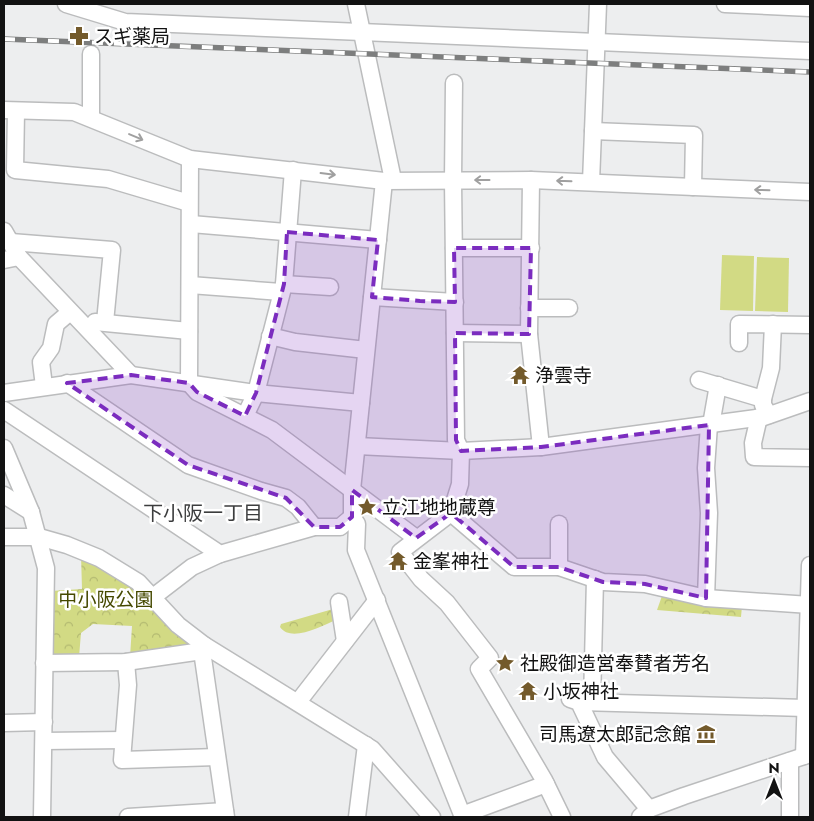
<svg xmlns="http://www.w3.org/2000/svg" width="814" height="821" viewBox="0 0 814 821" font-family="Jost,'Noto Sans JP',sans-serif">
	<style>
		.park { fill: url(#park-crowns) }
		.pitch { fill: #d2da84 }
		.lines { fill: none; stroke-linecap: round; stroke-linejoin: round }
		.minor-casing { stroke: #bbbcbd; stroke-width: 19 }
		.minor { stroke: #fff; stroke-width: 16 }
		.rail-casing { stroke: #7d7e7e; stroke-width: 5.5 }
		.rail { stroke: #fff; stroke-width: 4; stroke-dasharray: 11; stroke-linecap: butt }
		.oneway { stroke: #a0a0a0 }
		.marked { fill: #7b2cbf; fill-opacity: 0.2; stroke: #7b2cbf; stroke-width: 4; stroke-dasharray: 10 6; stroke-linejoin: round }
		.labels { text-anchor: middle; stroke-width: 5; stroke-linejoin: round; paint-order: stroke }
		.poi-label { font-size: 19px; fill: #121212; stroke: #fff; text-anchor: start }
		.park-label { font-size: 19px; fill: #454900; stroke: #fff }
		.neighbourhood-label { font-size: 20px; fill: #3c3d3e; stroke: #fff }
	</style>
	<defs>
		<pattern id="park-crowns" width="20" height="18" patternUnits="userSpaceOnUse" patternTransform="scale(1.25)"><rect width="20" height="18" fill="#d2da84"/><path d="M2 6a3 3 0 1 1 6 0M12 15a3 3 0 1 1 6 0" fill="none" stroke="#b3ba71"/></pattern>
	</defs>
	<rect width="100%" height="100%" fill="#edeeef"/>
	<g class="park">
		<polygon points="81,555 138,587 199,646 130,657 132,626 93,624 81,633 79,657 50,658 51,591 82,589"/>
		<polygon points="663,593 742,606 741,617 657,610"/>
		<path d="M333 609 336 620C321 626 291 643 280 627L281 624Z"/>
	</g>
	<g class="pitch">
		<polygon points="722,255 754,256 753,311 720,310"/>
		<polygon points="757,257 789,258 788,312 755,311"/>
	</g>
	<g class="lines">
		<g class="minor-casing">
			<g id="minor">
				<polyline points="66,4 125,22 810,51"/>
				<polyline points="356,4 393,180"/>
				<polyline points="725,4 810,8"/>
				<polyline points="91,54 91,118"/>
				<polyline points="454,83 453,180 456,440 461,451 460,484 451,513 400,552 421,579 447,603 490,658 479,669 544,780 562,817"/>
				<polyline points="4,110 74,112 190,159 384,181 531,180 810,192"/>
				<polyline points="16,111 15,170 108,179 189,203"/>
				<polyline points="593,131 694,135 693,187"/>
				<polyline points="190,159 189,383 197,392 272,430 416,538"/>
				<polyline points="531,180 529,334 541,447"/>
				<polyline points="384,181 352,490 352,517 357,524 356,550 463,817"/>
				<polyline points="591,182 598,4"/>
				<polyline points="191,224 378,240"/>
				<polyline points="4,231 19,257 131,375"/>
				<polyline points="11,242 112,250 105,322"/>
				<polyline points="454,248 531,248"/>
				<polyline points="4,260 19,257"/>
				<polyline points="284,284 330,287"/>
				<polyline points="190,285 281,292"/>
				<polyline points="372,297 455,302"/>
				<polyline points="529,308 569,308"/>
				<polyline points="95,322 189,331"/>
				<polyline points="455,333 529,334"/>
				<polyline points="270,336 295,342 366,350"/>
				<polyline points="739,343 739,324 810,325"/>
				<polyline points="699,380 763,399"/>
				<polyline points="67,383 188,465 261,491 286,498 298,507 314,527"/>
				<polyline points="44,386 41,362 51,348 56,324 70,312"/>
				<polyline points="4,393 131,375 256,393 361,403"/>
				<polyline points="4,410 220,554 314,527 340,527 352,517"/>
				<polyline points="769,415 763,405 763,399 771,368 773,324"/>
				<polyline points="245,416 256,393 284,284 293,170"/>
				<polyline points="759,417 753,443 754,457 810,458"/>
				<polyline points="711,425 718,385"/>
				<polyline points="357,446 461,451 541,447 764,417 810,401"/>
				<polyline points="4,448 31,512 46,568 42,817"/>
				<polyline points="4,495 31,512"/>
				<polyline points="451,513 514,567 559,567 603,582 645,584 706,598 810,605"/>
				<polyline points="559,524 559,567"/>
				<polyline points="4,537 39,537 67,545 99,558 138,582 178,625 204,645 372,749 432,817"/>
				<polyline points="153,597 192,567 220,554"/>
				<polyline points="706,598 709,513 706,468 709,425"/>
				<polyline points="339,602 345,641"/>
				<polyline points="204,645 202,651 226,817"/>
				<polyline points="126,662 128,685 122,760 217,757"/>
				<polyline points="44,663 126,662 202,651"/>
				<polyline points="570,699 579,702 605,757 649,809"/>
				<polyline points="298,702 377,600"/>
				<polyline points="579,702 805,708"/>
				<polyline points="592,702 595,579"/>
				<polyline points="4,723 44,722"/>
				<polyline points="44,741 123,740"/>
				<polyline points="804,756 810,565"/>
				<polyline points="790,761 790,817"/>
				<polyline points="462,815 546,784"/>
				<polyline points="128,817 225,811"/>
				<polyline points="357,817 366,745"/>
				<polyline points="640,817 649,809 684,796 810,754"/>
			</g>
		</g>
		<use href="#minor" class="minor"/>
		<g class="rail-casing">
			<polyline id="rail" points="4,39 810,72"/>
		</g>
		<use href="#rail" class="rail"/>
	</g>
	<defs><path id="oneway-shaft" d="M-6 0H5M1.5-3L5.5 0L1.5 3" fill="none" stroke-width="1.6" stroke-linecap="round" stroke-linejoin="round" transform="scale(1.25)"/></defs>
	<g class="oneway">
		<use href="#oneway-shaft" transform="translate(136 137) rotate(23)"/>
		<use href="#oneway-shaft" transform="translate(328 174) rotate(7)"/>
		<use href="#oneway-shaft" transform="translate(482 180) rotate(180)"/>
		<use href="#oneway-shaft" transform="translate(564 181) rotate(-178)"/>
		<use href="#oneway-shaft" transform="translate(762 190) rotate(-178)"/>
	</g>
	<path class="marked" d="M287 232 378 240 372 297 420 301 455 302 454 248H531L529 334 455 333 456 440 461 451 541 447 709 425 706 598 645 584 603 582 559 567H514L451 513 416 538 352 490V517L340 527H314L286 498 188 465 67 383 131 375 189 383 197 392 245 416 256 393 284 284Z"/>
	<defs>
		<g id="pharmacy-bare" transform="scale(1.5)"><path d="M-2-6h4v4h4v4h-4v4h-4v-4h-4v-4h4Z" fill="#735a2b" stroke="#fff" stroke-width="2.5" paint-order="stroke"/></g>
		<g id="temple-bare" transform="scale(1.5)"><path d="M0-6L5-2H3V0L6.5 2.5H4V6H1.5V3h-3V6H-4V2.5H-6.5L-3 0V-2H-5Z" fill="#735a2b" stroke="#fff" stroke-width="2.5" paint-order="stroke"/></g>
		<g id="sight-bare" transform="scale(1.5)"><path d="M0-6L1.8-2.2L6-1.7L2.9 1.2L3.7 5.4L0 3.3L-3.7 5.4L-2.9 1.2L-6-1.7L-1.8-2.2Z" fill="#735a2b" stroke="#fff" stroke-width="2.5" paint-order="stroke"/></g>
		<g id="museum-bare" transform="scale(1.5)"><path d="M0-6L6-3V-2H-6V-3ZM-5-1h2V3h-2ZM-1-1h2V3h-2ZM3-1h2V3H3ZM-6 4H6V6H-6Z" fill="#735a2b" stroke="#fff" stroke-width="2.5" paint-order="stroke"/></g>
	</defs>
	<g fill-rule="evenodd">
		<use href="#pharmacy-bare" x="79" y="36"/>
		<use href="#temple-bare" x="520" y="375"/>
		<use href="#sight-bare" x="367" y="507"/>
		<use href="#temple-bare" x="398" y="561"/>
		<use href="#sight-bare" x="505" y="663"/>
		<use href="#temple-bare" x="528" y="691"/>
		<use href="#museum-bare" x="706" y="734"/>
	</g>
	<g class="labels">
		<g class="poi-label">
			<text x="94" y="43">スギ薬局</text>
			<text x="535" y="382">浄雲寺</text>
			<text x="382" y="514">立江地地蔵尊</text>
			<text x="413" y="568">金峯神社</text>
			<text x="520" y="670">社殿御造営奉賛者芳名</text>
			<text x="543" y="698">小坂神社</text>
			<text x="691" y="741" text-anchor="end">司馬遼太郎記念館</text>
		</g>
		<g class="park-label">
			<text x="106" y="606">中小阪公園</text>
		</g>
		<g class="neighbourhood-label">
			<text x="203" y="520">下小阪一丁目</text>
		</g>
	</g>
	<rect width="814" height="821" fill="none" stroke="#121212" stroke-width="10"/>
	<g transform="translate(774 781)" stroke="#ffffff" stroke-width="4" paint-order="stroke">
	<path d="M0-4L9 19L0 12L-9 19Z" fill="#121212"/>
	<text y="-8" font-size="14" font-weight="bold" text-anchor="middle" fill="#121212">N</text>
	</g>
</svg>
